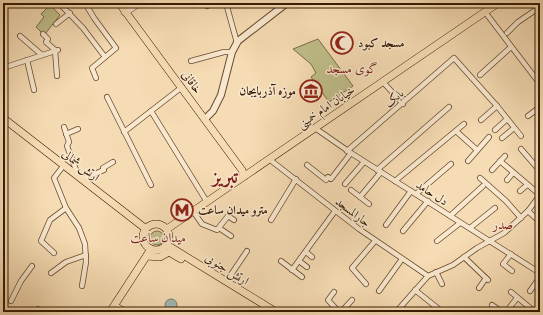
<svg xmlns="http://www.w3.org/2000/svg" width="543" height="315" viewBox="0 0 543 315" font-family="'Sorts Mill Goudy',Amiri,serif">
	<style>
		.green { fill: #c0bf8b; stroke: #7a6c47 }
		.water { fill: #a0b9b6; stroke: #75796e }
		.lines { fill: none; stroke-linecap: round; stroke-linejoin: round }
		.minor-casing { stroke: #654a2f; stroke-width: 6 }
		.tertiary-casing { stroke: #654a2f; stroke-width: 8 }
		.secondary-casing { stroke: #351a03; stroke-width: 8 }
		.primary-casing { stroke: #351a03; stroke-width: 8 }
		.minor { stroke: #f9e8ce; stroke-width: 4.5 }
		.tertiary { stroke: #f9e8ce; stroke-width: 6 }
		.secondary { stroke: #f9e8ce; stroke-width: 7 }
		.primary { stroke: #f6dcb4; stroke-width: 7 }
		.labels { text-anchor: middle; stroke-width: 3; stroke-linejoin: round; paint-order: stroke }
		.poi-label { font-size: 12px; font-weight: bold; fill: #351a03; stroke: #f9e8ce; text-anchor: start }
		.street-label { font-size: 12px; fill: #351a03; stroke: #f9e8ce }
		.neighbourhood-label { font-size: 13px; fill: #7a1f14; stroke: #f9e8ce }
		.town-label { font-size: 20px; font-weight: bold; fill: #7a1f14; stroke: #f9e8ce }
	</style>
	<rect width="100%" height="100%" fill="#f6dcb4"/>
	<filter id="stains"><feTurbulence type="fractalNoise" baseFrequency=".005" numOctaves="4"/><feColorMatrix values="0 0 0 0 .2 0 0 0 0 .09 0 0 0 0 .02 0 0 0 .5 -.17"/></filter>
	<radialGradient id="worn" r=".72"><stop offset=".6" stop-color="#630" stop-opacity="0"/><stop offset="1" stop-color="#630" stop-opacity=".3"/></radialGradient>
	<g class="green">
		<polygon points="50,5 60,15 45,34 41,32 36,27 44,17 41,14"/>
		<polygon points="318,39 353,86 329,102 311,77 316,73 311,64 293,49"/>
		<circle cx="157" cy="238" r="7"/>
	</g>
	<circle class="water" cx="171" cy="305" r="6"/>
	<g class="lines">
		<g class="minor-casing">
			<g id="minor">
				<polyline points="59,3 83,28 105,57"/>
				<polyline points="85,3 94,18 116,48 92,68 96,78"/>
				<polyline points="226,3 237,43"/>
				<polyline points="207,6 213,3"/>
				<polyline points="485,12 540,84"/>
				<polyline points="56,24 70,13"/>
				<polyline points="507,33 518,22 540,7"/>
				<polyline points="43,34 48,39 46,42 55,50 57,76"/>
				<polyline points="20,36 42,55"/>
				<polyline points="27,60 34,90"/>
				<polyline points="191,61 224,52 232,52"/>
				<polyline points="3,68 58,50"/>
				<polyline points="480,75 511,47"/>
				<polyline points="383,82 403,104"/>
				<polyline points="107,97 151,185"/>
				<polyline points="151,111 207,202"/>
				<polyline points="528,116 540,107"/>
				<polyline points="481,120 497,106"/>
				<polyline points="64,127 69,142 67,146 78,175"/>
				<polyline points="315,128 351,153 540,273"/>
				<polyline points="495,130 507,119"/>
				<polyline points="456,131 477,150"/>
				<polyline points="124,132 182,87"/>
				<polyline points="66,134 78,129"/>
				<polyline points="502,138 514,128"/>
				<polyline points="521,149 540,171"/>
				<polyline points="347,151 454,58 497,106 521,136"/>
				<polyline points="269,159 359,229 428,276"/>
				<polyline points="468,161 489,137"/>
				<polyline points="500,161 540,195"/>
				<polyline points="64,165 54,178 66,208 79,228 85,244 86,262 82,286"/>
				<polyline points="307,165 326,180 328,177 331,179 351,153"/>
				<polyline points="377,170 449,107"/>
				<polyline points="492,170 505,156"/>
				<polyline points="480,178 506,201 521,218"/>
				<polyline points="82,179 104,170 103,168 113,162"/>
				<polyline points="507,180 513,173"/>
				<polyline points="395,181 464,124"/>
				<polyline points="345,184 364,162"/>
				<polyline points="351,190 360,197 381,172"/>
				<polyline points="520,191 527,185"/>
				<polyline points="416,194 451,164"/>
				<polyline points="360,197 369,204"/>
				<polyline points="193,211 202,224 217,230 228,216 234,220"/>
				<polyline points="528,211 540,222"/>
				<polyline points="450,216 483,186"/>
				<polyline points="271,220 296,179"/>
				<polyline points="386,225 411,191"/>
				<polyline points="219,228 231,236"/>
				<polyline points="470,228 495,208"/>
				<polyline points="403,231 428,201"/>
				<polyline points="437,241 460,223"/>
				<polyline points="306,252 312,257"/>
				<polyline points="54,253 41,241 50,220 66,208"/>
				<polyline points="511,254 503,264 512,271"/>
				<polyline points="464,257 488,280"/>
				<polyline points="281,261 302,277"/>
				<polyline points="299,261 307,267"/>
				<polyline points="292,270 335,211"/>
				<polyline points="436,272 442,284"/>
				<polyline points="51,273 66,262 86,255"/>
				<polyline points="226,282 247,251"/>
				<polyline points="366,284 352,268 375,241"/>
				<polyline points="479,288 486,278"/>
				<polyline points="415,290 440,310"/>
				<polyline points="379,291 402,259"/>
				<polyline points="530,291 540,277"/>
				<polyline points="334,292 328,300 339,312"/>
				<polyline points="511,292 535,312"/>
				<polyline points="11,301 21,281 32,266"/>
				<polyline points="115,305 127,312"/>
				<polyline points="492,305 502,312"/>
				<polyline points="190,310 196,312"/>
				<polyline points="37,312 38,309"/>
				<polyline points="341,312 352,300"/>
				<polyline points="396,312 428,276 453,265 477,248 504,233 528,211 540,195"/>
				<polyline points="506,312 517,298"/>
			</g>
		</g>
		<g class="tertiary-casing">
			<polyline id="tertiary" points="205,119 213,111 221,95 232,52 238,41 287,3"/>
		</g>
		<g class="secondary-casing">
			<polyline id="secondary" points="125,12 139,3"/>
		</g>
		<g class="primary-casing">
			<g id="primary">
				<polyline points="119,3 242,170 244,176"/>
				<polyline points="3,4 4,3"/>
				<polyline points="3,118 146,229"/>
				<circle cx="156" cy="237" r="13"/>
				<polyline points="167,229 498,3"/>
				<polyline points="167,245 276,312"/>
				<polyline points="147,256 160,257 169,252 181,259"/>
				<polyline points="110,312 151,249"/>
			</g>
		</g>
		<use href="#minor" class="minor"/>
		<use href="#tertiary" class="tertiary"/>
		<use href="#secondary" class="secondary"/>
		<use href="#primary" class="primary"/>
	</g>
	<defs>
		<g id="mosque-ring" transform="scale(1.15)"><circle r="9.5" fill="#f9e8ce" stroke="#8f2418" stroke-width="1.5"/><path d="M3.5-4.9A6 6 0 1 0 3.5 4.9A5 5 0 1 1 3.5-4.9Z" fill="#8f2418"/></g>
		<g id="museum-ring" transform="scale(1.15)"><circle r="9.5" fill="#f9e8ce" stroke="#8f2418" stroke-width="1.5"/><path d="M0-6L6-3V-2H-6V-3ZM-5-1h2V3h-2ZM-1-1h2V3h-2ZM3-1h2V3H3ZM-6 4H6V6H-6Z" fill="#8f2418"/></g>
		<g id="metro-ring" transform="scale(1.15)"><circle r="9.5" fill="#f9e8ce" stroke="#8f2418" stroke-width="1.5"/><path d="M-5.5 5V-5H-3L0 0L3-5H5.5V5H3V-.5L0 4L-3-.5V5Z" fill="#8f2418"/></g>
	</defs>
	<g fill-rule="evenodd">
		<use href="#mosque-ring" x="342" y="43"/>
		<use href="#museum-ring" x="311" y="91"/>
		<use href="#metro-ring" x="182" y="210"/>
	</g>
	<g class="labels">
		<g class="poi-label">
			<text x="358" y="47">مسجد کبود</text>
			<text x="296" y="95" text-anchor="end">موزه آذربایجان</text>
			<text x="198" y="214">مترو میدان ساعت</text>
		</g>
		<g class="street-label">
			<text transform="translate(192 82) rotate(54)" y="4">خاقانی</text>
			<text transform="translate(394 98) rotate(-41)" y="4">بابک</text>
			<text transform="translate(326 107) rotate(-34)" y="4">خیابان امام خمینی</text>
			<text transform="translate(81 165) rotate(38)" y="4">ارتش شمالی</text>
			<text transform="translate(432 193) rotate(33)" y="4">دل حامد</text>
			<text transform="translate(353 212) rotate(37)" y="4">جارالمسجد</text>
			<text transform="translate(227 269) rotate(32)" y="4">ارتش جنوبی</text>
		</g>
		<g class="neighbourhood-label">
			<text x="352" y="73">گوی مسجد</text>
			<text x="503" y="229">صدر</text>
			<text x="158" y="242">میدان ساعت</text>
		</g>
		<g class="town-label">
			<text x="225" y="183">تبریز</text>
		</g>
	</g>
	<rect width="543" height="315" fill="none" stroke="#f6dcb4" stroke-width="16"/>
	<rect x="4" y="4" width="535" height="307" fill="none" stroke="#351a03" stroke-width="2"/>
	<rect x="8" y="8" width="527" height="299" fill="none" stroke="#351a03"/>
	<rect width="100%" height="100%" filter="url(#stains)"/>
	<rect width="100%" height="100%" fill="url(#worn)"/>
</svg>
